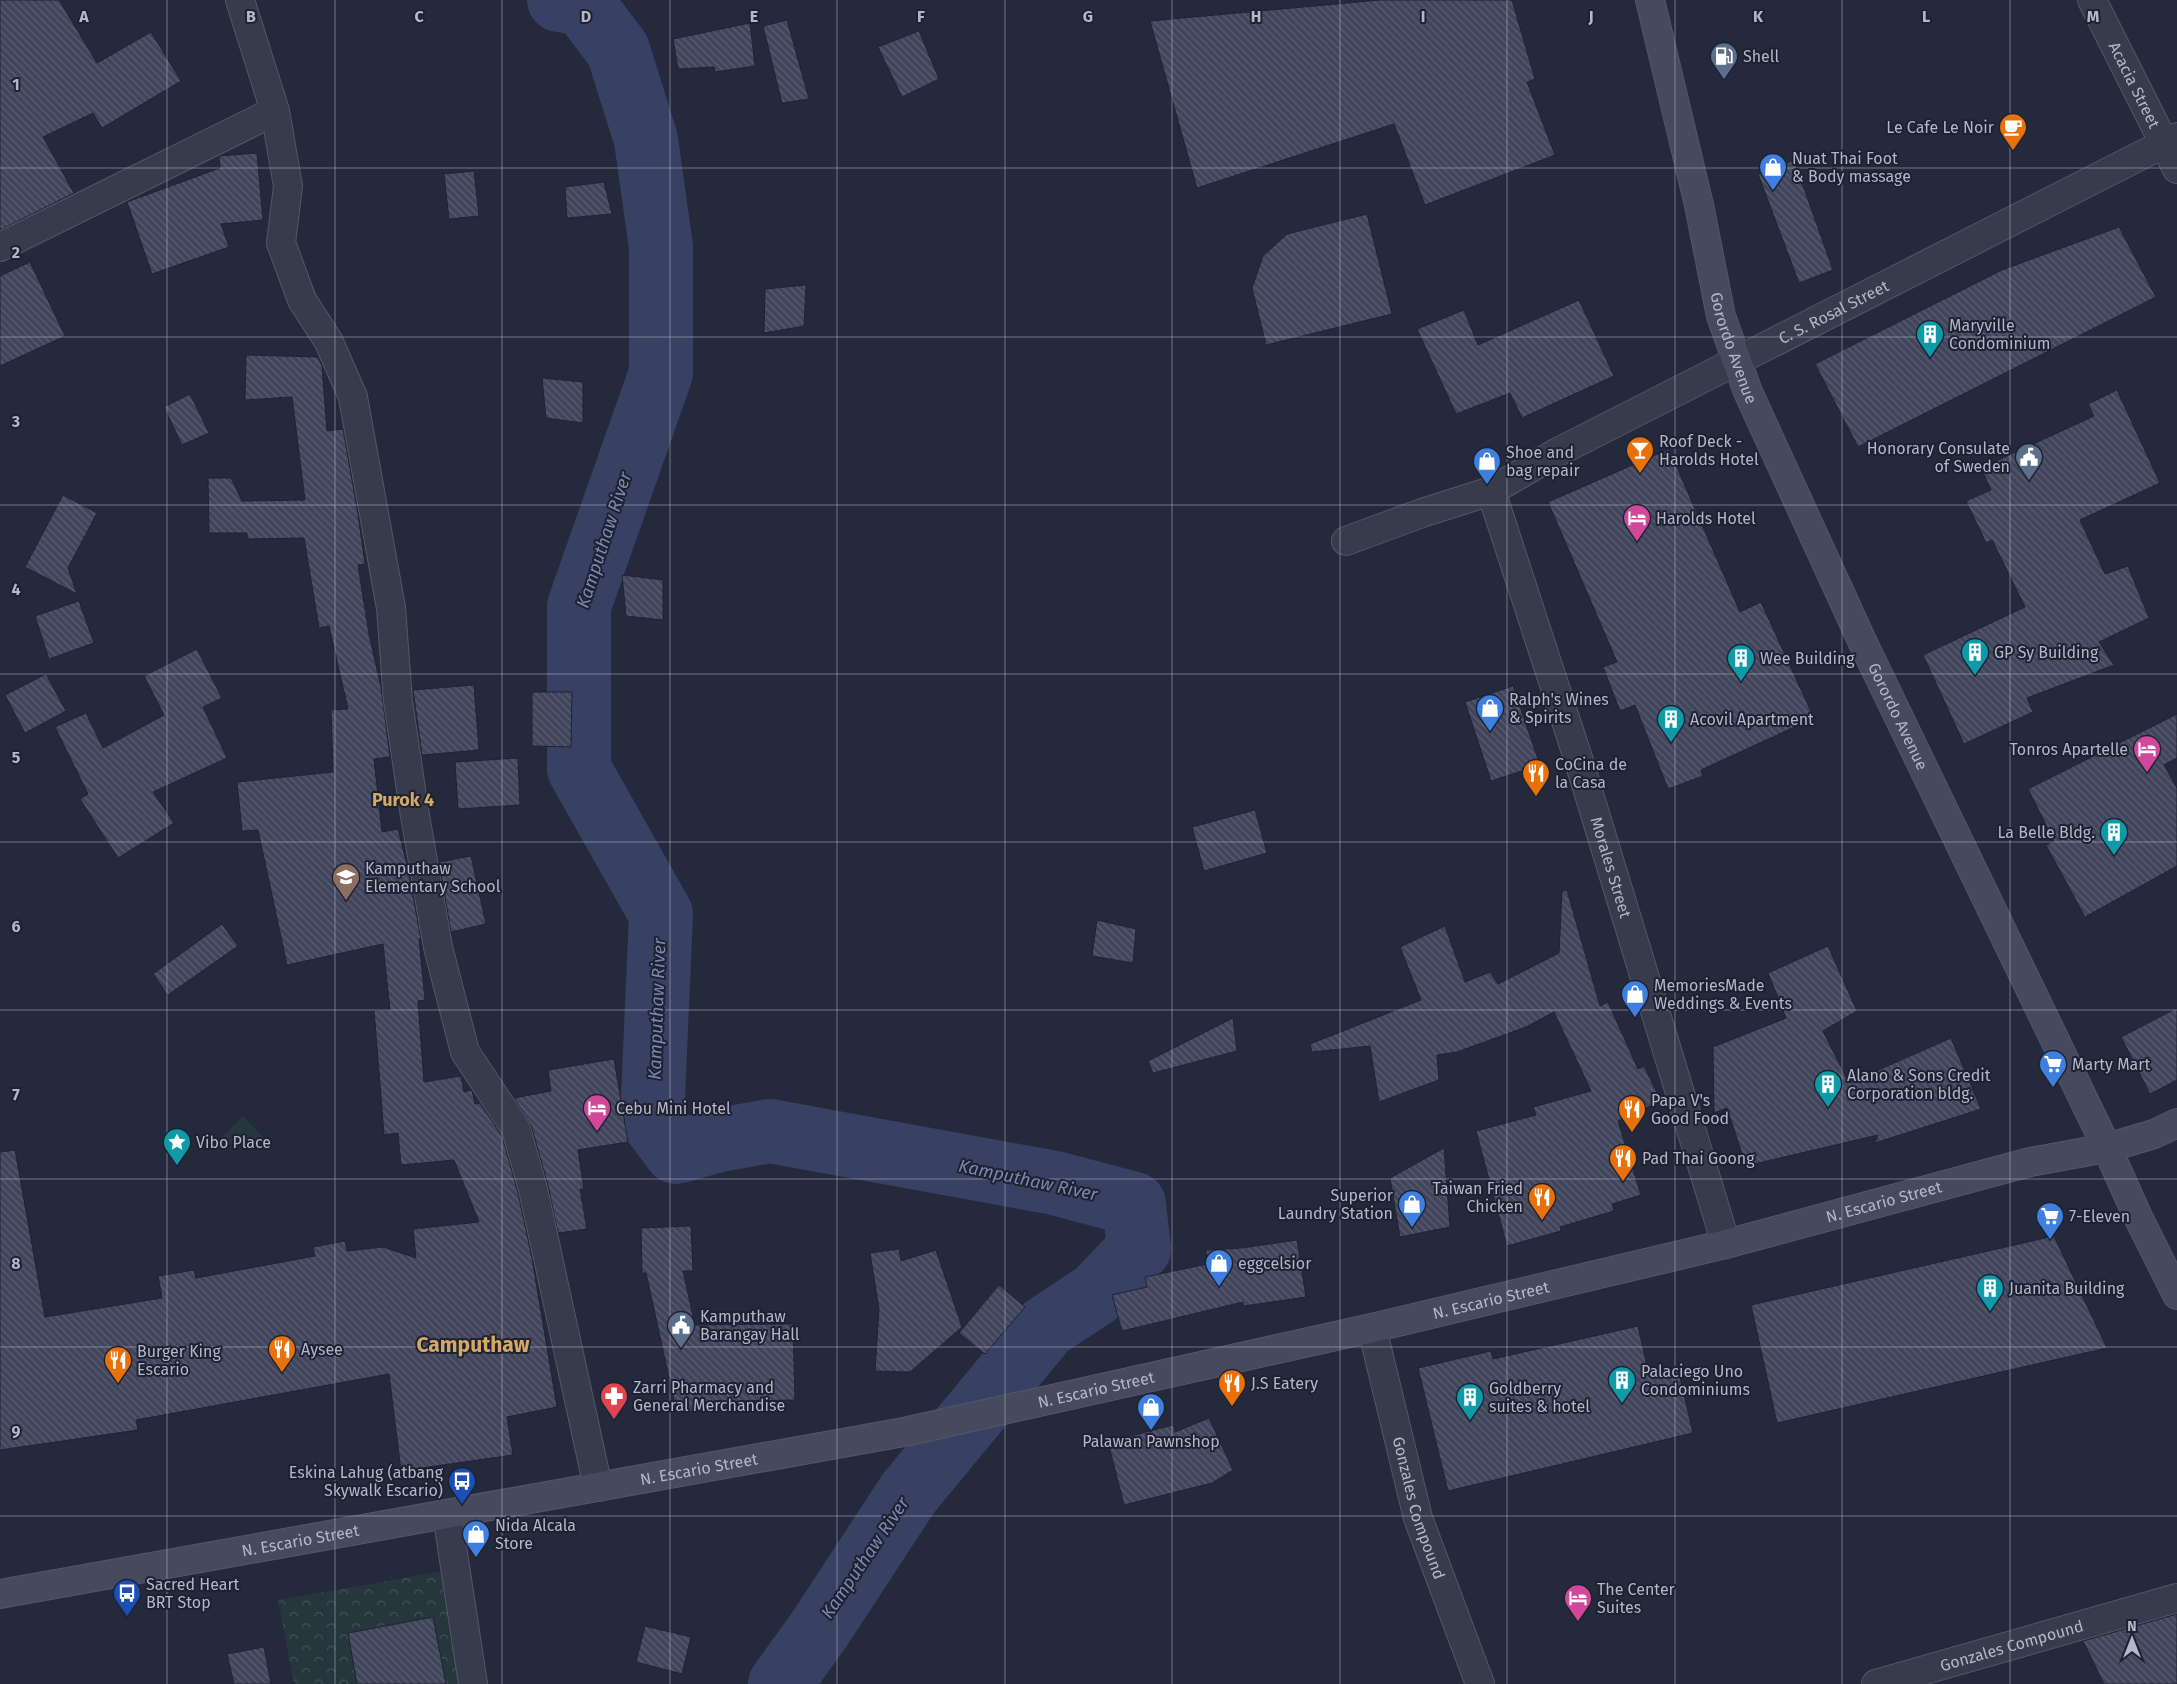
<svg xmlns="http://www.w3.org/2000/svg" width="2177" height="1684" viewBox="0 0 2177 1684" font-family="'Fira Sans',sans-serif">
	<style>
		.green { fill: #26363d }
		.forest { fill: url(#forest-crowns) }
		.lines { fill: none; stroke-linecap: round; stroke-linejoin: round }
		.river { stroke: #384163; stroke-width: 64 }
		.building { fill: url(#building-back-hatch); stroke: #1f2333 }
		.street-casing { stroke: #535767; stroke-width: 30 }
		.secondary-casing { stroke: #535767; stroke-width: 30 }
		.street { stroke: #373c4c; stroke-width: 28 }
		.secondary { stroke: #464a5f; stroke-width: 28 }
		.grid { fill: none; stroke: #b3b7c8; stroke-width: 1; stroke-opacity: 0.55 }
		.labels { text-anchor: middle; stroke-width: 4; stroke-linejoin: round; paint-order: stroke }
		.poi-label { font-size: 16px; fill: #b3b7c8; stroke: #1d2131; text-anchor: start }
		.street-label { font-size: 16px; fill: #b3b7c8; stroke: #1d2131 }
		.water-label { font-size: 18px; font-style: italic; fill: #7c87af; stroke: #1d2131 }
		.neighbourhood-label { font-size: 18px; font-weight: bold; fill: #d2aa63; stroke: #1d2131 }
		.district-label { font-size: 21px; font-weight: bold; fill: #d2aa63; stroke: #1d2131 }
		.grid-label { font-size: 16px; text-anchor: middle; font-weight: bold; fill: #b3b7c8; stroke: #1d2131; stroke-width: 4; stroke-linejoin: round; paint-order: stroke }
	</style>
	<defs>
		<pattern id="forest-crowns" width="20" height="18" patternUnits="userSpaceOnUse" patternTransform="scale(1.25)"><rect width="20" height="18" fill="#26363d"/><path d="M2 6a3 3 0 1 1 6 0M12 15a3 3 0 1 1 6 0" fill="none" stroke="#435158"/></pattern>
		<pattern id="building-back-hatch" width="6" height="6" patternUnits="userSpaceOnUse" patternTransform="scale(1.25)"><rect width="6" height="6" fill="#40455c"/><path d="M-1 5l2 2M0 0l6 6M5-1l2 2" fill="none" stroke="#595e72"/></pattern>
	</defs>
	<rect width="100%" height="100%" fill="#24293c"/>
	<polygon class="green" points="243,1116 265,1139 211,1148"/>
	<polygon class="forest" points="455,1569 473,1684 294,1684 278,1600"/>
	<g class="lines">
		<polyline class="river" points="559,0 583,4 618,50 646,140 661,247 661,373 579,606 579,769 661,914 652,1120 676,1152 720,1140 770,1131 1055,1183 1134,1204 1139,1249 1096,1294 1046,1327 908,1494 819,1630 780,1684"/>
	</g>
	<g class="building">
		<polygon points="0,0 59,0 97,63 151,32 181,81 102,128 93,113 43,137 74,193 0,230"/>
		<polygon points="1380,0 1512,0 1535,79 1527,82 1555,155 1425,205 1394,124 1197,188 1150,21"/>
		<polygon points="787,20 809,99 782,103 763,26"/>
		<polygon points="750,23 755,66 715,72 714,67 678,69 673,39"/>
		<polygon points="919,31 939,79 902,97 878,47"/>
		<polygon points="257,153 263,220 221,224 229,247 152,274 127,202 220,168 219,156"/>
		<polygon points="1794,160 1833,270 1799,283 1758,174"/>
		<polygon points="474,171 479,216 449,219 444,174"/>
		<polygon points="604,182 612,214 567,218 565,187"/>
		<polygon points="1367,214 1392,314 1266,345 1252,288 1263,256 1287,234"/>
		<polygon points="2119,227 2156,297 1858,447 1815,364 2002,270"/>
		<polygon points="30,262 65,336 0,366 0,276"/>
		<polygon points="806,285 804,326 764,333 765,289"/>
		<polygon points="1579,300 1614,376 1522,418 1510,393 1456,414 1417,329 1464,310 1478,345"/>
		<polygon points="246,355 318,357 322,366 327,431 343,429 358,514 365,564 358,565 369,634 381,687 390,757 374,759 382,832 398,829 408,869 421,939 419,939 425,1000 418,1001 424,1082 461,1076 464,1092 472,1090 475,1104 480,1103 502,1136 518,1193 532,1258 557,1407 507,1417 513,1455 401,1471 389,1374 136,1420 138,1430 0,1450 0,1152 15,1150 45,1317 162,1298 158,1276 194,1270 196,1278 315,1256 313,1247 345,1241 347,1251 383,1247 416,1258 413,1229 479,1222 454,1160 401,1165 398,1133 384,1135 374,1010 390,1010 383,944 287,965 258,830 242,831 237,782 333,772 331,710 348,709 329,626 319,628 304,538 247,539 247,533 209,533 208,478 231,478 242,501 305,500 292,397 245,400"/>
		<polygon points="542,378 583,382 583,423 546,418"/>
		<polygon points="2117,390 2160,483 2080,520 2105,574 2128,566 2149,618 2099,642 2114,665 2027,698 2033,712 1964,744 1923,655 2025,607 1992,540 1986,543 1966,501 1991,490 1981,468 2094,416 2088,404"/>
		<polygon points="190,394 209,433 182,445 164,407"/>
		<polygon points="1669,449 1740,612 1761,602 1814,718 1701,770 1703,776 1668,789 1635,705 1620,711 1603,667 1617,662 1548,502"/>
		<polygon points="63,495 97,513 68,568 77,594 25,567"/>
		<polygon points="622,575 663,580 663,620 626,616"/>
		<polygon points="79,601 94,643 49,659 35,616"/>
		<polygon points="197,649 222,698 203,707 227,758 153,792 174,823 118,858 80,799 88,794 55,727 86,713 103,748 164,715 144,676"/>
		<polygon points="46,674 66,711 25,733 5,695"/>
		<polygon points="474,685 479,750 422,755 413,690"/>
		<polygon points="1513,686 1540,765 1491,781 1465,702"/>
		<polygon points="532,692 572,692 571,747 532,746"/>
		<polygon points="2177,714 2177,758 2164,765 2177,788 2177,866 2085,917 2046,845 2054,841 2028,789"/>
		<polygon points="518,758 520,805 458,809 455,762"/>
		<polygon points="1255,810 1267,853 1204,871 1192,827"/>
		<polygon points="471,856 486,924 451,932 439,862"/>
		<polygon points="1567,890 1600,1006 1608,1002 1638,1069 1644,1066 1661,1101 1618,1121 1641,1195 1612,1204 1614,1211 1560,1227 1561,1231 1507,1246 1476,1131 1536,1115 1533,1107 1591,1091 1554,1012 1526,1027 1457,1052 1437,1055 1439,1080 1379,1102 1370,1046 1312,1052 1310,1044 1421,1000 1400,947 1445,926 1465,982 1490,972 1498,984 1559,953 1562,891"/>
		<polygon points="1097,920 1136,929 1133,963 1092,956"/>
		<polygon points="222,924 238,946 168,995 153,974"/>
		<polygon points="1828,946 1857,1011 1823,1031 1849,1083 1951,1038 1981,1109 1875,1143 1878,1135 1746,1166 1727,1108 1714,1113 1713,1047 1786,1018 1768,973"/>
		<polygon points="2177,1008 2177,1080 2150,1094 2121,1037"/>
		<polygon points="1233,1018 1237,1051 1153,1073 1148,1061"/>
		<polygon points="614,1059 628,1142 578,1150 584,1189 580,1189 587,1229 558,1233 548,1185 531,1125 514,1098 551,1091 548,1070"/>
		<polygon points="1444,1148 1450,1227 1400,1237 1390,1178"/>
		<polygon points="691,1226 693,1271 683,1271 695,1325 793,1324 795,1400 741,1401 677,1414 646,1273 642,1273 641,1228"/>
		<polygon points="2054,1236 2107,1348 1777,1423 1751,1305"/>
		<polygon points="1297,1240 1306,1297 1244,1306 1243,1302 1122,1331 1112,1295 1147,1287 1145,1277 1207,1264 1206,1250 1241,1248"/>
		<polygon points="899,1249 901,1261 936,1250 962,1327 910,1372 875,1371 879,1309 870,1253"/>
		<polygon points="999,1285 1025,1307 985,1354 959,1333"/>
		<polygon points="1638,1326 1649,1375 1678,1369 1693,1433 1448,1491 1418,1368 1491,1351 1493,1359"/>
		<polygon points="1209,1418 1233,1470 1212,1483 1124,1505 1108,1442 1173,1425 1175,1432"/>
		<polygon points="2177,1614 2177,1684 2104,1684 2083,1641"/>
		<polygon points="433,1617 446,1684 357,1684 348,1633"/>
		<polygon points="645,1626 691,1637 682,1674 636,1662"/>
		<polygon points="264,1647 271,1684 234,1684 227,1654"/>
	</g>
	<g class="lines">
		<g class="street-casing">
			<g id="street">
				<polyline points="240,0 275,111 288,186 281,243 302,300 329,342 353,397 391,608 398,701 414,810 438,947 465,1052 516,1129 533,1189 598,1487"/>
				<path id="s1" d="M2092 0 2177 169"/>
				<polyline points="0,247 275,111"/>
				<path id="s2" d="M1491 491 1578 758 1726 1244"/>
				<path id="s3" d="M1346 541 1422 513 1491 491 1558 452 2177 137"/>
				<path id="s4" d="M1372 1328 1418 1518 1480 1684"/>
				<polyline points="447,1514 473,1684"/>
				<path id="s5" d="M1876 1684 2177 1598"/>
			</g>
		</g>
		<g class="secondary-casing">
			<g id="secondary">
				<path id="s6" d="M1650 0 1699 205 1721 316 1748 392 1863 643 2107 1148 2138 1217 2177 1295"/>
				<path id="s7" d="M0 1594 904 1432 1372 1328 1726 1244 2030 1162 2107 1148 2154 1134 2177 1123"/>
			</g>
		</g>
		<use href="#street" class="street"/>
		<use href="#secondary" class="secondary"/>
	</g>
	<path class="grid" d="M167 0V1684M335 0V1684M502 0V1684M670 0V1684M837 0V1684M1005 0V1684M1172 0V1684M1340 0V1684M1507 0V1684M1675 0V1684M1842 0V1684M2010 0V1684M0 168H2177M0 337H2177M0 505H2177M0 674H2177M0 842H2177M0 1010H2177M0 1179H2177M0 1347H2177M0 1516H2177"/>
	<defs>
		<g id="fuel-pin" transform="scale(1.4375)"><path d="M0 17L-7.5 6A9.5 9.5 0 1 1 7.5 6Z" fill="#5c6f8a" stroke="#1d2131"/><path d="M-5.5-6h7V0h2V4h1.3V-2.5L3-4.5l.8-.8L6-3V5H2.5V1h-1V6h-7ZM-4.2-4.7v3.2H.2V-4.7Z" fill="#fff"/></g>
		<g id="cafe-pin" transform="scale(1.4375)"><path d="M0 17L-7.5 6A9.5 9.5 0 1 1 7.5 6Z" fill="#e8710a" stroke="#1d2131"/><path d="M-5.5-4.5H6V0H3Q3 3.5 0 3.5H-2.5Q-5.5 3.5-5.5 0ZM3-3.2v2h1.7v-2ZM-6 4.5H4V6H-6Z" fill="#fff"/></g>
		<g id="shop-pin" transform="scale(1.4375)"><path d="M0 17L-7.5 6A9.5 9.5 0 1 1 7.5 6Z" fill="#3f7fe0" stroke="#1d2131"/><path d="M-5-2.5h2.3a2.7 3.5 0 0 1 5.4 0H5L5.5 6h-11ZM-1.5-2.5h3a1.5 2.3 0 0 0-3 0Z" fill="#fff"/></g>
		<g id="building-pin" transform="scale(1.4375)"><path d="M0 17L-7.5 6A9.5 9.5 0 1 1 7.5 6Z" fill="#0f9aa8" stroke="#1d2131"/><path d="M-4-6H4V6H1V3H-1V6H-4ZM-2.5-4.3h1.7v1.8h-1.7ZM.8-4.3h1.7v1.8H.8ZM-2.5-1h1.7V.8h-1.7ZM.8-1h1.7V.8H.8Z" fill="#fff"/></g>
		<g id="bar-pin" transform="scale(1.4375)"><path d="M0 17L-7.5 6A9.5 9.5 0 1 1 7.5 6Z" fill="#e8710a" stroke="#1d2131"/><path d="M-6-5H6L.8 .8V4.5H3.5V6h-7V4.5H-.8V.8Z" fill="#fff"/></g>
		<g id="civic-pin" transform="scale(1.4375)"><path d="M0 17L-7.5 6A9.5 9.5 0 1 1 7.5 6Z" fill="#5c6f8a" stroke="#1d2131"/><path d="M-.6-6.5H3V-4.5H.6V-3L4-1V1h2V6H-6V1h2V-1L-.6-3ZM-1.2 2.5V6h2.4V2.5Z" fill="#fff"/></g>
		<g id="hotel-pin" transform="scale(1.4375)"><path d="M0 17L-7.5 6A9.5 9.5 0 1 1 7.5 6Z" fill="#d1479c" stroke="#1d2131"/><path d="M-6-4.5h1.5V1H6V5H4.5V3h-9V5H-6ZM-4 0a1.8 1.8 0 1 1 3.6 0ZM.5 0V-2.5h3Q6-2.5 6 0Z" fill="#fff"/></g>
		<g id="restaurant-pin" transform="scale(1.4375)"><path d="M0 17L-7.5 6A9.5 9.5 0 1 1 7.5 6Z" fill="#e8710a" stroke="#1d2131"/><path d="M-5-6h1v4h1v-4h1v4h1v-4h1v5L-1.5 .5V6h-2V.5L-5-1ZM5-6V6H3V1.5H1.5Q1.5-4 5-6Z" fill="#fff"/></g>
		<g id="school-pin" transform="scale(1.4375)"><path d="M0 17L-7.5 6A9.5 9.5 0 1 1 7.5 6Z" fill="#8d6e63" stroke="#1d2131"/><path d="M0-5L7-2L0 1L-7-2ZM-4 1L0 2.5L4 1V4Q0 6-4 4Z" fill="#fff"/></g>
		<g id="supermarket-pin" transform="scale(1.4375)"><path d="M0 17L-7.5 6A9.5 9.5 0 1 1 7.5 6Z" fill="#3f7fe0" stroke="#1d2131"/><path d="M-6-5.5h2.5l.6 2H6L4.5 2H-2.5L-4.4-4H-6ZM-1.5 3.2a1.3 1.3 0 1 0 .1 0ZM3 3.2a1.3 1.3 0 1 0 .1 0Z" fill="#fff"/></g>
		<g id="sight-pin" transform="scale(1.4375)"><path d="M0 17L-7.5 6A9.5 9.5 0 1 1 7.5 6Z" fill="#0f9aa8" stroke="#1d2131"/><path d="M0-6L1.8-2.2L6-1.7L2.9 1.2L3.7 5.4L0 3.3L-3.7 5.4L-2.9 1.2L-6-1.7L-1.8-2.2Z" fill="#fff"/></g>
		<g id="pharmacy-pin" transform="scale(1.4375)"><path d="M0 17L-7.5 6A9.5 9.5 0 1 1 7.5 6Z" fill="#e0444e" stroke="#1d2131"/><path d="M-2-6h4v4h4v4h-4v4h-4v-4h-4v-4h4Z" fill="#fff"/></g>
		<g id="bus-pin" transform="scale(1.4375)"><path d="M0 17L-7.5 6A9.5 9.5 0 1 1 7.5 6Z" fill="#1a4fb4" stroke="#1d2131"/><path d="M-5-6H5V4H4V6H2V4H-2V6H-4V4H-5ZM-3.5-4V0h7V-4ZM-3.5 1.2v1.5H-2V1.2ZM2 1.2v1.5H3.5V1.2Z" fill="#fff"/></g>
	</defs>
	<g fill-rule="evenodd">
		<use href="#fuel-pin" x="1724" y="56"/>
		<use href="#cafe-pin" x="2013" y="127"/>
		<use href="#shop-pin" x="1773" y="167"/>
		<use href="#building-pin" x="1930" y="334"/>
		<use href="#bar-pin" x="1640" y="450"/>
		<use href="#civic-pin" x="2029" y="457"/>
		<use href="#shop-pin" x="1487" y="461"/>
		<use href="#hotel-pin" x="1637" y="518"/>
		<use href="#building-pin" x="1975" y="652"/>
		<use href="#building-pin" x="1741" y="658"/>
		<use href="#shop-pin" x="1490" y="708"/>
		<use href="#building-pin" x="1671" y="719"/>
		<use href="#hotel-pin" x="2147" y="749"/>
		<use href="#restaurant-pin" x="1536" y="773"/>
		<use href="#building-pin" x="2114" y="832"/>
		<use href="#school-pin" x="346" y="877"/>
		<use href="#shop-pin" x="1635" y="994"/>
		<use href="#supermarket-pin" x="2053" y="1064"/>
		<use href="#building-pin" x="1828" y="1084"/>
		<use href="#hotel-pin" x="597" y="1108"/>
		<use href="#restaurant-pin" x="1632" y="1109"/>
		<use href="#sight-pin" x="177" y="1142"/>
		<use href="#restaurant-pin" x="1623" y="1158"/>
		<use href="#restaurant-pin" x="1542" y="1197"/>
		<use href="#shop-pin" x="1412" y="1204"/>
		<use href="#supermarket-pin" x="2050" y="1216"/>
		<use href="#shop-pin" x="1219" y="1263"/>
		<use href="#building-pin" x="1990" y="1288"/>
		<use href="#civic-pin" x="681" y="1325"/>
		<use href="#restaurant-pin" x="282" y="1349"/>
		<use href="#restaurant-pin" x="118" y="1360"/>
		<use href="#building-pin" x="1622" y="1380"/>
		<use href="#restaurant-pin" x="1232" y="1383"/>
		<use href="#pharmacy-pin" x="614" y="1396"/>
		<use href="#building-pin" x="1470" y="1397"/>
		<use href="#shop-pin" x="1151" y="1407"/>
		<use href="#bus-pin" x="462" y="1481"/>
		<use href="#shop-pin" x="476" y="1534"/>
		<use href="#bus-pin" x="127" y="1593"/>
		<use href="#hotel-pin" x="1578" y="1598"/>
	</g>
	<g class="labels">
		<g class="poi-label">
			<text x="1743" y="62">Shell</text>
			<text x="1994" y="133" text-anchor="end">Le Cafe Le Noir</text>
			<text x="1792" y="164">Nuat Thai Foot<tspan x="1792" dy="18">&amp; Body massage</tspan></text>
			<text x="1949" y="331">Maryville<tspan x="1949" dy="18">Condominium</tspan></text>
			<text x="1659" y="447">Roof Deck -<tspan x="1659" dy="18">Harolds Hotel</tspan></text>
			<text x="2010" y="454" text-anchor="end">Honorary Consulate<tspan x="2010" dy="18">of Sweden</tspan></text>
			<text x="1506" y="458">Shoe and<tspan x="1506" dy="18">bag repair</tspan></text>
			<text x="1656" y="524">Harolds Hotel</text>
			<text x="1994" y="658">GP Sy Building</text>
			<text x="1760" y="664">Wee Building</text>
			<text x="1509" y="705">Ralph's Wines<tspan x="1509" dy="18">&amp; Spirits</tspan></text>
			<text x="1690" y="725">Acovil Apartment</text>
			<text x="2128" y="755" text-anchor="end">Tonros Apartelle</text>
			<text x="1555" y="770">CoCina de<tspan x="1555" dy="18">la Casa</tspan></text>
			<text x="2095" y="838" text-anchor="end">La Belle Bldg.</text>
			<text x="365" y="874">Kamputhaw<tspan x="365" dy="18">Elementary School</tspan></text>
			<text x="1654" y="991">MemoriesMade<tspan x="1654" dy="18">Weddings &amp; Events</tspan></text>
			<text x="2072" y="1070">Marty Mart</text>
			<text x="1847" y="1081">Alano &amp; Sons Credit<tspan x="1847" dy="18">Corporation bldg.</tspan></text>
			<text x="1651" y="1106">Papa V's<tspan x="1651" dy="18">Good Food</tspan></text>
			<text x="616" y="1114">Cebu Mini Hotel</text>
			<text x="196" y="1148">Vibo Place</text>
			<text x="1642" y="1164">Pad Thai Goong</text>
			<text x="1523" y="1194" text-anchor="end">Taiwan Fried<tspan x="1523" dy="18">Chicken</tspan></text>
			<text x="1393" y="1201" text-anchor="end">Superior<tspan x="1393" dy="18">Laundry Station</tspan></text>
			<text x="2069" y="1222">7-Eleven</text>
			<text x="1238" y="1269">eggcelsior</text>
			<text x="2009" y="1294">Juanita Building</text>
			<text x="700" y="1322">Kamputhaw<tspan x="700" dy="18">Barangay Hall</tspan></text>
			<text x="301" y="1355">Aysee</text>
			<text x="137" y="1357">Burger King<tspan x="137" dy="18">Escario</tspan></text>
			<text x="1641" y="1377">Palaciego Uno<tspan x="1641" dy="18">Condominiums</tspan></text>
			<text x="1251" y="1389">J.S Eatery</text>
			<text x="633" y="1393">Zarri Pharmacy and<tspan x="633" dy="18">General Merchandise</tspan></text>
			<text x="1489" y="1394">Goldberry<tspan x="1489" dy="18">suites &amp; hotel</tspan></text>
			<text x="1151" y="1447" text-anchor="middle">Palawan Pawnshop</text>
			<text x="443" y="1478" text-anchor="end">Eskina Lahug (atbang<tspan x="443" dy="18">Skywalk Escario)</tspan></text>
			<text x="495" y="1531">Nida Alcala<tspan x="495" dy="18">Store</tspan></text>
			<text x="146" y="1590">Sacred Heart<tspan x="146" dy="18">BRT Stop</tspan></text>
			<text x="1597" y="1595">The Center<tspan x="1597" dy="18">Suites</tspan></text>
		</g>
		<g class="street-label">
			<text dy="6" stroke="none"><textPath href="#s1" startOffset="95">Acacia Street</textPath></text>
			<text dy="6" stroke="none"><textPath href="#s3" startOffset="540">C. S. Rosal Street</textPath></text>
			<text dy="6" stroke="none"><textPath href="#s6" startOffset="358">Gorordo Avenue</textPath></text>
			<text dy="6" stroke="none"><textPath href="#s6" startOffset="762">Gorordo Avenue</textPath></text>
			<text dy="6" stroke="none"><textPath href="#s2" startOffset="395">Morales Street</textPath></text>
			<text dy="6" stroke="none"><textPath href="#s7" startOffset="1925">N. Escario Street</textPath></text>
			<text dy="6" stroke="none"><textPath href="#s7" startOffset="1520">N. Escario Street</textPath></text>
			<text dy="6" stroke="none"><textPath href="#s7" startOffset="1115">N. Escario Street</textPath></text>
			<text dy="6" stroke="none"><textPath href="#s7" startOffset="710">N. Escario Street</textPath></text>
			<text dy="6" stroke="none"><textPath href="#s4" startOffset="186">Gonzales Compound</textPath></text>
			<text dy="6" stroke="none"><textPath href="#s7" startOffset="305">N. Escario Street</textPath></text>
			<text dy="6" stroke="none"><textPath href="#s5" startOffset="141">Gonzales Compound</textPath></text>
		</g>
		<g class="water-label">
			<text transform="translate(604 540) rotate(-72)" y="6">Kamputhaw River</text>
			<text transform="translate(657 1009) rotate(-88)" y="6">Kamputhaw River</text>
			<text transform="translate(1028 1180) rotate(12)" y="6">Kamputhaw River</text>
			<text transform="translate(865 1558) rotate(-56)" y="6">Kamputhaw River</text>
		</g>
		<g class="neighbourhood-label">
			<text x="403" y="806">Purok 4</text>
		</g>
		<g class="district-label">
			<text x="473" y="1352">Camputhaw</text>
		</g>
	</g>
	<g class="grid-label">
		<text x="84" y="22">A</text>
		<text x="251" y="22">B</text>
		<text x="419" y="22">C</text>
		<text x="586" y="22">D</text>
		<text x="754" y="22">E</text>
		<text x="921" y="22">F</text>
		<text x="1088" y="22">G</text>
		<text x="1256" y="22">H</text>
		<text x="1423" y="22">I</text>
		<text x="1591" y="22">J</text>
		<text x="1758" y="22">K</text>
		<text x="1926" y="22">L</text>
		<text x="2093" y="22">M</text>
		<text x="16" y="90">1</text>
		<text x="16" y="258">2</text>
		<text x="16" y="427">3</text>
		<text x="16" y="595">4</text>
		<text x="16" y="763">5</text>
		<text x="16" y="932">6</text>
		<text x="16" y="1100">7</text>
		<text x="16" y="1269">8</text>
		<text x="16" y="1437">9</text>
	</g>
	<g transform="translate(2132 1639)" stroke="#1d2131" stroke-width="4" paint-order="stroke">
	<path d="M0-4L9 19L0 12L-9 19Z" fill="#b3b7c8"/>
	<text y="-8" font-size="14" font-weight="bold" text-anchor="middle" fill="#b3b7c8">N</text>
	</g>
</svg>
